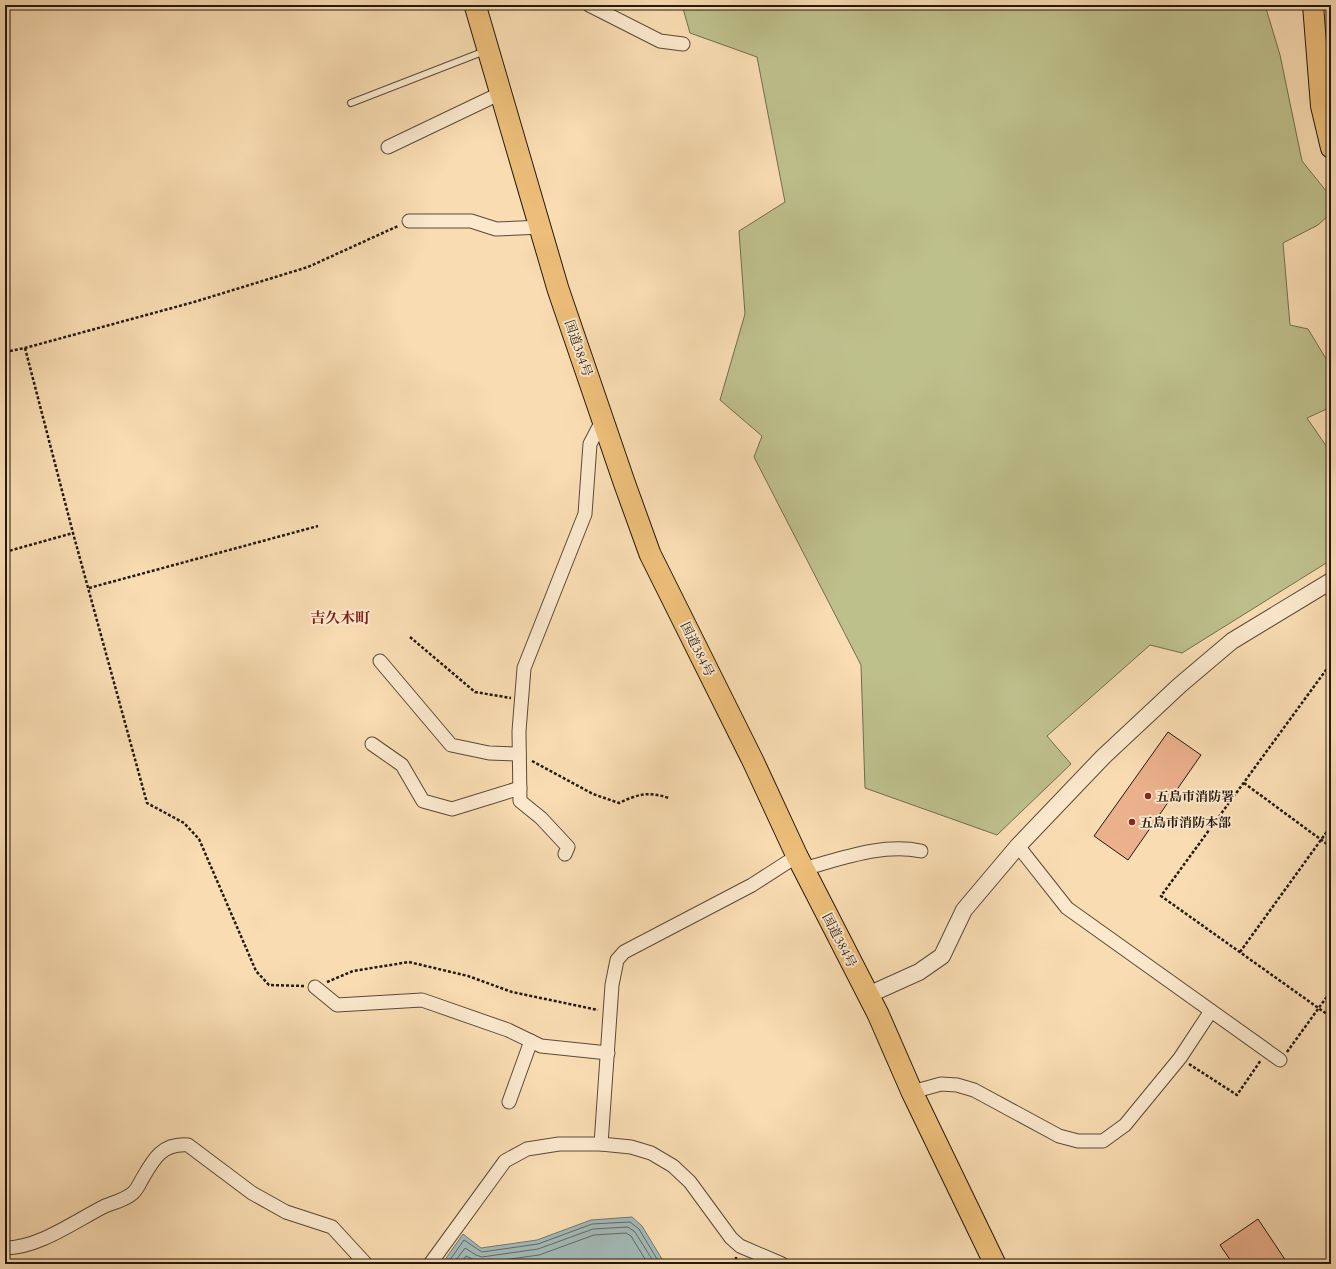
<svg xmlns="http://www.w3.org/2000/svg" width="1336" height="1269" viewBox="0 0 1336 1269" font-family="Cardo,'Noto Serif JP',serif">
	<style>
		.green { fill: #bec08c; stroke: #716c4e }
		.water { fill: #a3b9b7; stroke: #707974 }
		.lines { fill: none; stroke-linecap: round; stroke-linejoin: round }
		.shore { stroke: #646963; stroke-width: 1 }
		.building { fill: #ebb08c; stroke: #24190f }
		.service-casing { stroke: #594a38; stroke-width: 8 }
		.minor-casing { stroke: #594a38; stroke-width: 15 }
		.tertiary-casing { stroke: #594a38; stroke-width: 18 }
		.primary-casing { stroke: #24190f; stroke-width: 22 }
		.trunk-casing { stroke: #24190f; stroke-width: 23 }
		.path { stroke: #24190f; stroke-width: 2.5; stroke-dasharray: 3 2; stroke-linecap: butt }
		.service { stroke: #fbe8cd; stroke-width: 6 }
		.minor { stroke: #fbe8cd; stroke-width: 13 }
		.tertiary { stroke: #fbe8cd; stroke-width: 16 }
		.primary { stroke: #ecbe79; stroke-width: 20 }
		.trunk { stroke: #ecbe79; stroke-width: 21 }
		.poi-dot { fill: #8f2418; stroke: #fbe8cd; stroke-width: 1.5 }
		.labels { text-anchor: middle; stroke-width: 4; stroke-linejoin: round; paint-order: stroke }
		.street-label { font-size: 13px; fill: #24190f; stroke: #fbe8cd }
		.poi-label { font-size: 13px; font-weight: bold; fill: #24190f; stroke: #fbe8cd; text-anchor: start }
		.quarter-label { font-size: 15px; font-weight: bold; fill: #7a1f14; stroke: #fbe8cd }
	</style>
	<rect width="100%" height="100%" fill="#f9dcb2"/>
	<filter id="stains"><feTurbulence type="fractalNoise" baseFrequency=".005" numOctaves="4"/><feColorMatrix values="0 0 0 0 .2 0 0 0 0 .09 0 0 0 0 .02 0 0 0 .5 -.17"/></filter>
	<radialGradient id="worn" r=".72"><stop offset=".6" stop-color="#630" stop-opacity="0"/><stop offset="1" stop-color="#630" stop-opacity=".3"/></radialGradient>
	<polygon class="green" points="682,5 1265,5 1280,55 1302,161 1331,197 1331,213 1318,225 1283,243 1290,325 1308,329 1331,367 1331,407 1307,418 1331,453 1331,512 1328,523 1331,530 1331,560 1182,653 1150,645 1047,736 1071,764 997,835 865,788 861,665 754,457 762,436 720,400 745,314 739,231 785,202 757,57 690,33"/>
	<polygon class="water" points="632,1217 642,1226 665,1264 442,1264 463,1234 481,1248 537,1240 591,1220"/>
	<g class="lines">
		<g class="shore">
			<polyline points="447,1264 464,1240 482,1252 538,1244 592,1224 630,1222 639,1229 660,1264"/>
			<polyline points="453,1264 465,1248 476,1255 482,1257 538,1249 593,1229 628,1227 635,1232 655,1264"/>
			<polyline points="460,1264 466,1256 481,1263 539,1255 594,1235 626,1233 631,1236 648,1264"/>
		</g>
	</g>
	<g class="building">
		<polygon points="1168,732 1201,755 1128,860 1094,836"/>
		<polygon points="1258,1219 1288,1264 1233,1264 1220,1245"/>
	</g>
	<g class="lines">
		<g class="service-casing">
			<polyline id="service" points="351,103 485,51"/>
		</g>
		<g class="minor-casing">
			<g id="minor">
				<polyline points="589,5 660,41 683,44"/>
				<polyline points="388,147 501,93"/>
				<polyline points="409,221 471,221 496,229 542,227"/>
				<polyline points="380,661 451,745 489,753 519,754"/>
				<polyline points="372,744 402,765 423,801 452,809 520,788"/>
				<polyline points="1018,846 1067,908 1280,1060"/>
				<polyline points="565,854 568,847 541,818 520,801 519,731 524,668 585,514 590,444 603,419"/>
				<path d="M803 869C841 859 881 843 921 851"/>
				<polyline points="315,987 337,1005 422,1000 508,1030 541,1046 608,1053"/>
				<polyline points="912,1092 941,1084 957,1085 974,1090 1059,1136 1078,1141 1103,1141 1125,1125 1180,1058 1211,1011"/>
				<polyline points="509,1102 531,1041"/>
				<polyline points="601,1144 612,985 617,960 624,952 752,885 797,856"/>
				<path d="M5 1248C39 1248 75 1221 105 1206 115 1202 125 1200 133 1193 136 1190 139 1185 141 1181 153 1160 161 1143 188 1145L252 1193 286 1212 332 1227 366 1264"/>
				<polyline points="430,1264 505,1161 527,1149 559,1144 601,1144 631,1147 651,1153 673,1166 690,1182 731,1238 740,1246 782,1264"/>
			</g>
		</g>
		<g class="tertiary-casing">
			<polyline id="tertiary" points="868,995 919,972 942,956 964,910 1018,846 1103,757 1180,685 1232,641 1331,581"/>
		</g>
		<g class="primary-casing">
			<polyline id="primary" points="1313,5 1321,106 1331,148"/>
		</g>
		<g class="trunk-casing">
			<polyline id="trunk" points="475,5 558,289 624,482 650,554 753,761 797,856 878,1014 912,1092 995,1264"/>
		</g>
		<g class="path">
			<polyline points="25,348 73,533 147,803 184,823 199,839 256,971 269,985 304,986"/>
			<polyline points="5,352 25,348 194,302 308,267 398,226"/>
			<polyline points="5,552 73,533"/>
			<polyline points="89,588 318,526"/>
			<polyline points="410,637 475,692 511,698"/>
			<polyline points="1331,673 1326,670 1161,896 1331,1017"/>
			<path d="M532 761 593 794 619 803C639 794 647 791 669 798"/>
			<polyline points="1244,783 1331,847"/>
			<polyline points="1240,952 1331,826"/>
			<polyline points="327,982 353,971 409,962 468,976 512,992 598,1010"/>
			<polyline points="1287,1052 1331,991"/>
			<polyline points="1189,1064 1237,1095 1261,1060"/>
			<polyline points="736,1257 736,1264"/>
		</g>
		<use href="#service" class="service"/>
		<use href="#minor" class="minor"/>
		<use href="#tertiary" class="tertiary"/>
		<use href="#primary" class="primary"/>
		<use href="#trunk" class="trunk"/>
	</g>
	<g class="poi-dot">
		<circle cx="1148" cy="796" r="4"/>
		<circle cx="1132" cy="822" r="4"/>
	</g>
	<g class="labels">
		<g class="street-label">
			<text transform="translate(579 348) rotate(71)" y="5">国道384号</text>
			<text transform="translate(698 649) rotate(64)" y="5">国道384号</text>
			<text transform="translate(840 940) rotate(63)" y="5">国道384号</text>
		</g>
		<g class="poi-label">
			<text x="1156" y="801">五島市消防署</text>
			<text x="1140" y="827">五島市消防本部</text>
		</g>
		<g class="quarter-label">
			<text x="340" y="623">吉久木町</text>
		</g>
	</g>
	<rect width="1336" height="1269" fill="none" stroke="#f9dcb2" stroke-width="20"/>
	<rect x="6" y="6" width="1324" height="1257" fill="none" stroke="#24190f" stroke-width="2"/>
	<rect x="10" y="10" width="1316" height="1249" fill="none" stroke="#24190f"/>
	<rect width="100%" height="100%" filter="url(#stains)"/>
	<rect width="100%" height="100%" fill="url(#worn)"/>
</svg>
